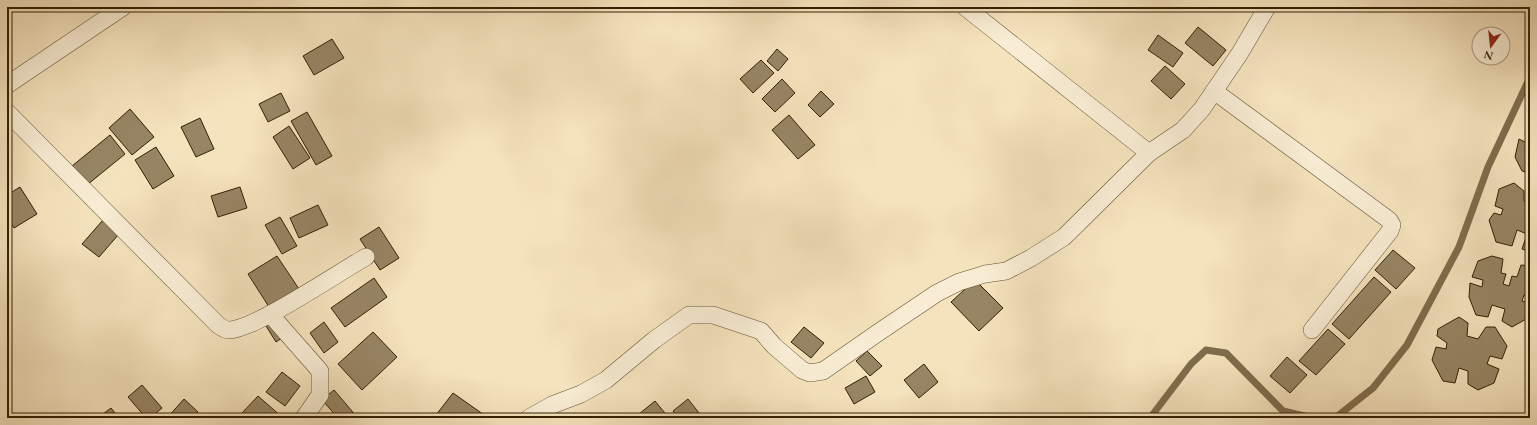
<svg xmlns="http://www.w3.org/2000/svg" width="1537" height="425" viewBox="0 0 1537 425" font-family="'EB Garamond',serif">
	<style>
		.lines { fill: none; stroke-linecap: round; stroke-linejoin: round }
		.stream { stroke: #7f6d4d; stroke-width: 7 }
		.building { fill: #978564; stroke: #322004 }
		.street-casing { stroke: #635132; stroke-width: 18 }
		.street { stroke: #f8edd4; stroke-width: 17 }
	</style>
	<rect width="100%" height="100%" fill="#f5e3bd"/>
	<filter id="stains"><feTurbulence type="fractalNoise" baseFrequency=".005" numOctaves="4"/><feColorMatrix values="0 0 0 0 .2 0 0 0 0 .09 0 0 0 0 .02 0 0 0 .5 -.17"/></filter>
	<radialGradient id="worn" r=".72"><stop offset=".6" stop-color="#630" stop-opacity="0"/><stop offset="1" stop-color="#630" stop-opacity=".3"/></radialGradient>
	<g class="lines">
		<g class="stream">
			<polyline points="1150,418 1191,364 1206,350 1226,353 1283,411 1313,418"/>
			<polyline points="1335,418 1373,388 1407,345 1459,247 1488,167 1530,77"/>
		</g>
	</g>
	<g class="building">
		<polygon points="1198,27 1226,50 1213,66 1185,43"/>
		<polygon points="1158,35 1183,53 1173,67 1148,50"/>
		<polygon points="332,39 344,58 314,75 303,56"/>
		<polygon points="777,49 788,59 778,71 767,61"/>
		<polygon points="761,60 774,73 753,93 740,79"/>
		<polygon points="1165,66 1185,84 1171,99 1151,81"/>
		<polygon points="782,79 795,93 775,112 762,99"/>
		<polygon points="821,91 834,104 820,117 808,105"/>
		<polygon points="281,93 290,111 268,122 259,104"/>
		<polygon points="130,109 154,137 132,155 109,128"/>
		<polygon points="307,112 332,156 316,165 291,121"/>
		<polygon points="789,115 815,145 798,159 772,130"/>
		<polygon points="200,118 214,149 196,157 181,127"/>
		<polygon points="1530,122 1530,136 1525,135"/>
		<polygon points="289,126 310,158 293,169 273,137"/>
		<polygon points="110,135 125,154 87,185 72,166"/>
		<polygon points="1519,139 1529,144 1530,141 1530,173 1522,171 1515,157"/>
		<polygon points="156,147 174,176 153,189 135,160"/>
		<polygon points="1514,183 1524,191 1524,201 1530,203 1530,252 1522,249 1527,234 1517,230 1512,246 1496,242 1489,220 1494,213 1501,215 1503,209 1495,206 1499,189"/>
		<polygon points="20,187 37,214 14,228 7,217 7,195"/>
		<polygon points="240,187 247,208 218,217 211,196"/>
		<polygon points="318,205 328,225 299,238 290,218"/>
		<polygon points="280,217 297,246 282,254 265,225"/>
		<polygon points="103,220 119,234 99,257 82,244"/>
		<polygon points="379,227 399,258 380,270 360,239"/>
		<polygon points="1393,250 1415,268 1396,289 1375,270"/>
		<polygon points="277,256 299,289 269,307 248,274"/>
		<polygon points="1492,256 1503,259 1501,273 1506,274 1503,284 1509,286 1512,276 1517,277 1521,265 1530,266 1530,297 1524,295 1522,301 1530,303 1528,318 1512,327 1502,321 1505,309 1492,305 1488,317 1476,315 1469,297 1470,283 1482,287 1483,280 1472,277 1478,261"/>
		<polygon points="1374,277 1391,292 1349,339 1332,324"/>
		<polygon points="374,278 387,297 345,327 331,308"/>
		<polygon points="975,280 1003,308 979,331 951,302"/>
		<polygon points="280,317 291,332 276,342 266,326"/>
		<polygon points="1459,317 1468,323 1467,336 1478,339 1486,327 1495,327 1507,346 1502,359 1490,356 1487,364 1499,369 1494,383 1478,390 1468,384 1468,371 1459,368 1455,383 1443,381 1432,360 1436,347 1446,349 1447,343 1437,336 1438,329"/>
		<polygon points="324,322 338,342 324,353 310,333"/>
		<polygon points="804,327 824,343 811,358 791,342"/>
		<polygon points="1328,329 1345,344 1316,375 1299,361"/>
		<polygon points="373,332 397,357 362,390 338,364"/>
		<polygon points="867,351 882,366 870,376 856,361"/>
		<polygon points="1287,357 1307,375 1290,393 1270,376"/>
		<polygon points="924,364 938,382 919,398 904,380"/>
		<polygon points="282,372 300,386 285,406 266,392"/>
		<polygon points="866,376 875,392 854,404 845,388"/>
		<polygon points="142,385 162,408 150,418 146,418 128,397"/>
		<polygon points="334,390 357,417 357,418 338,418 322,400"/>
		<polygon points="453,393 487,417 486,418 440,418 436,415"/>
		<polygon points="258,396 282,417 281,418 248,418 242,413"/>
		<polygon points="184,399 198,412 192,418 167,418"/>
		<polygon points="688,399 703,418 678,418 673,411"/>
		<polygon points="655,401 669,418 643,418 639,414"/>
		<polygon points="111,408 119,418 100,418 99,417"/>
	</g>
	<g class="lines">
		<g class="street-casing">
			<g id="street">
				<polyline points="965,7 1149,153"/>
				<polyline points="7,85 123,7"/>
				<polyline points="1214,91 1389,220 1392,225 1390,231 1312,330"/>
				<path d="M7 112 218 325C221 327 225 330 229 330 254 330 339 272 366 257"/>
				<polyline points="270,314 320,371 320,395 304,418"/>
				<polyline points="529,418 552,405 581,394 606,380 654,340 689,315 713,315 761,331 774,346 802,370 810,373 823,371 879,332 937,293 959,282 985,274 1006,271 1031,258 1064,237 1149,153 1183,130 1202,109 1240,53 1267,7"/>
			</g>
		</g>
		<use href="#street" class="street"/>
	</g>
	<rect width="1537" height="425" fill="none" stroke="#f5e3bd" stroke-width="24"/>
	<rect x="8" y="8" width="1521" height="409" fill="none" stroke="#322004" stroke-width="2"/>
	<rect x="12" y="12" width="1513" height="401" fill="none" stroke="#322004"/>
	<g transform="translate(1491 46) rotate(195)"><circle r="19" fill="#f8edd4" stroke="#a99b81"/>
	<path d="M0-3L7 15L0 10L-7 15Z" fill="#8f2418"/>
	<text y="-6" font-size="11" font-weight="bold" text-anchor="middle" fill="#322004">N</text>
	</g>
	<rect width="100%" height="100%" filter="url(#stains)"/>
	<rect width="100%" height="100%" fill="url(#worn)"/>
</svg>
